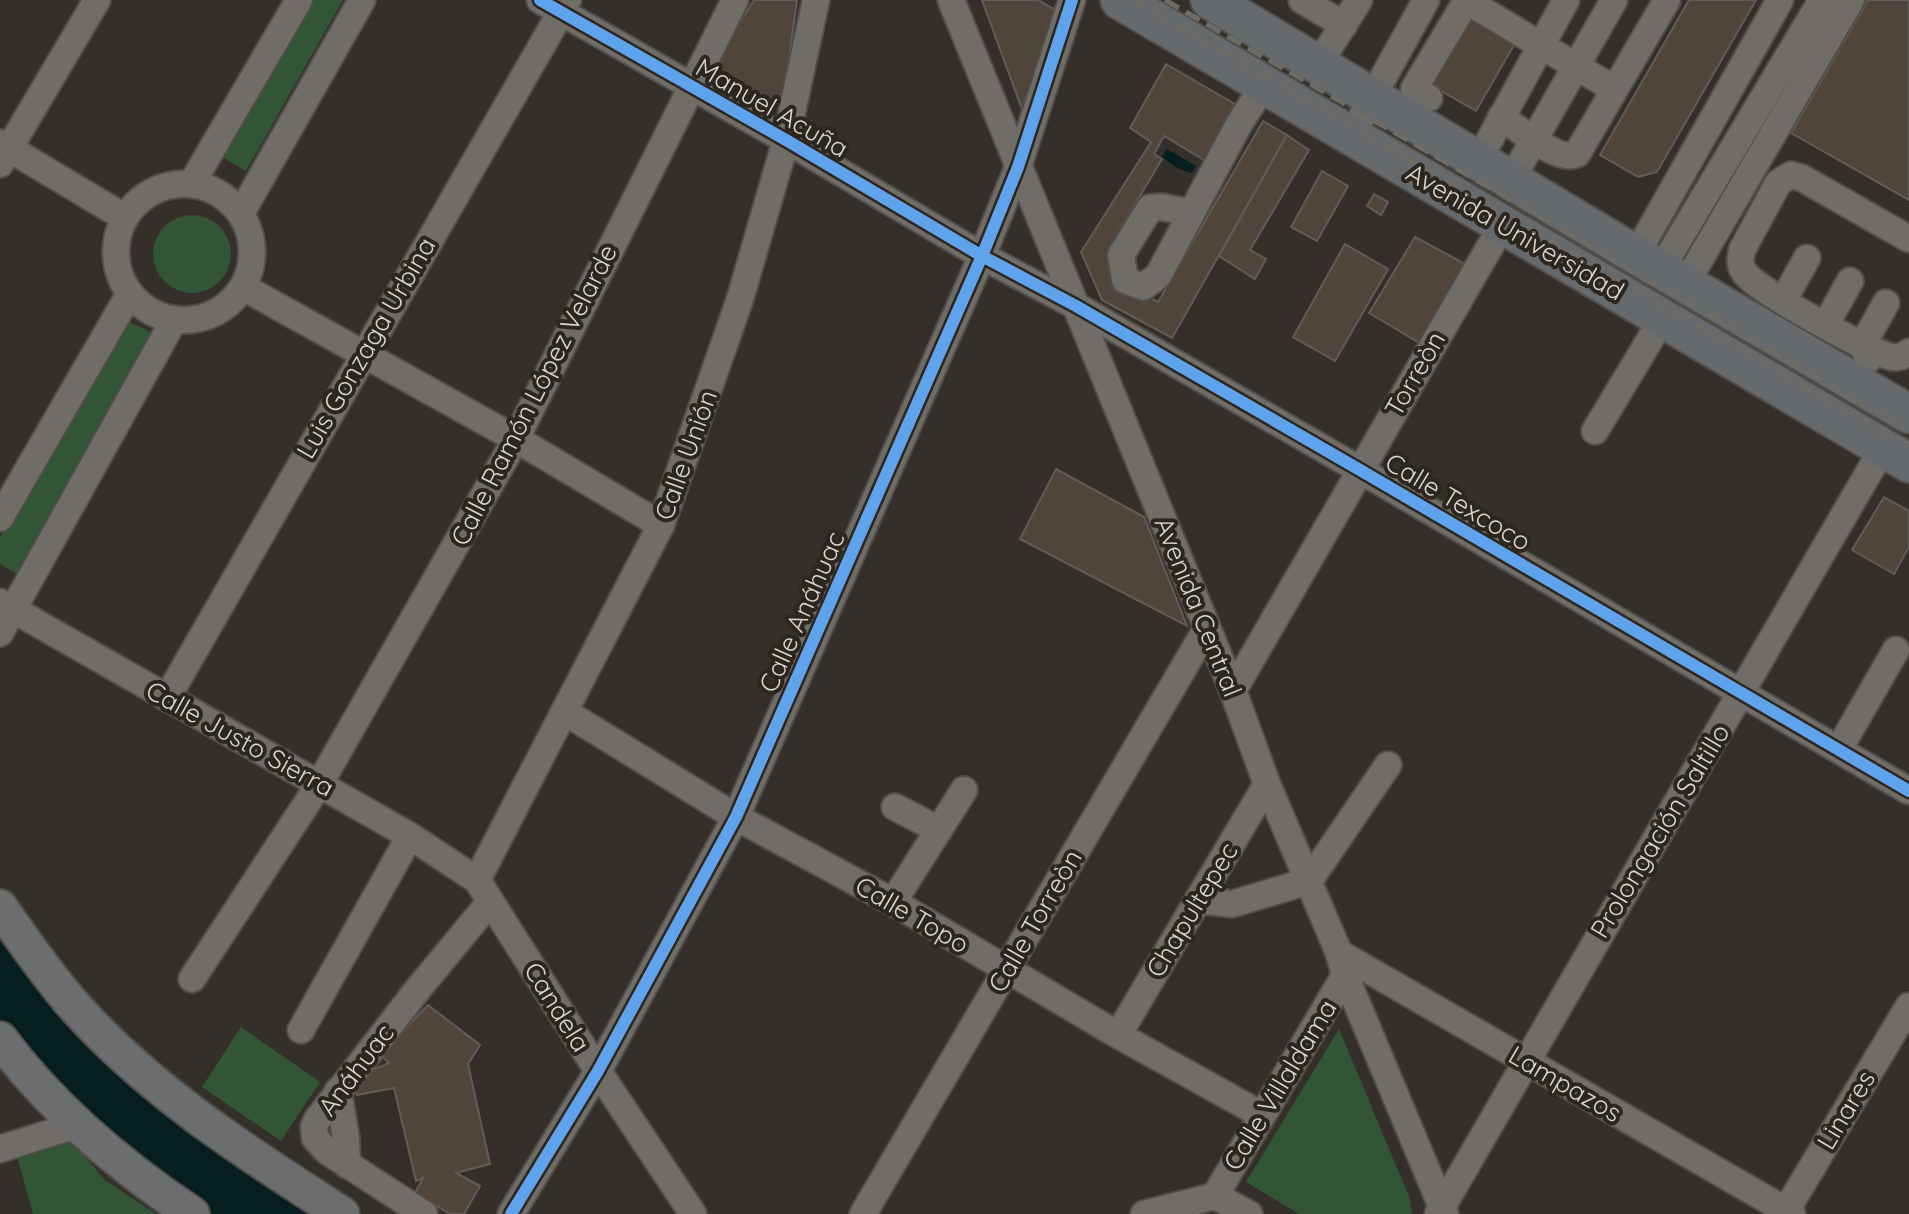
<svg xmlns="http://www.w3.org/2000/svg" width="1909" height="1214" viewBox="0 0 1909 1214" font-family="Quicksand,sans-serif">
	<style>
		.green { fill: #315535 }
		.water { fill: #061e20 }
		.building { fill: #4f453b; stroke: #615c58; stroke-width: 2 }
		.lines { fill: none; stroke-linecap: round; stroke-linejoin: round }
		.minor-casing { stroke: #514d49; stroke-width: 30 }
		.major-casing { stroke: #514d49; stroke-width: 38 }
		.highway-casing { stroke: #514d49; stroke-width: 42 }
		.minor { stroke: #706c68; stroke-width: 26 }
		.major { stroke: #6b6d6e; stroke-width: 34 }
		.highway { stroke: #666a6c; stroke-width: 38 }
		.rail { stroke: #6e6a66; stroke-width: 5; stroke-dasharray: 16 8; stroke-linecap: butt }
		.cycleway-casing { stroke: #2d261e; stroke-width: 17 }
		.cycleway { stroke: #60a3ed; stroke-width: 12 }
		.labels { text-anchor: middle; stroke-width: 8; stroke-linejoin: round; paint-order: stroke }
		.street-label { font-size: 26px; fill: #dad6d0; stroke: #2d261e }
	</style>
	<rect width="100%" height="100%" fill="#342f2a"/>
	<g class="green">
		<polygon points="302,0 343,0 246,171 212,151"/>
		<circle cx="192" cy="254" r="39"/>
		<polygon points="123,319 155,334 19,575 0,564 0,537"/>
		<polygon points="241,1027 320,1082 281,1141 202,1087"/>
		<polygon points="1339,1029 1410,1199 1412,1214 1299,1214 1246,1182"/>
		<polygon points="67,1135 105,1180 156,1214 33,1214 16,1153"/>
	</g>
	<g class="water">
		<polygon points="1167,149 1196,166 1192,173 1177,168 1162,157"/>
		<polygon points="0,907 70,1001 342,1214 193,1214 0,1039"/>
	</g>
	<g class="building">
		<polygon points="754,0 797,0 782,109 709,71"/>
		<polygon points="982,0 1038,0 1057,11 1023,112"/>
		<polygon points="1689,0 1756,0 1657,172 1638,177 1600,155"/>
		<polygon points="1868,0 1909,0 1909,200 1791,133"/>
		<polygon points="1472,16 1517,40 1476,111 1429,84"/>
		<polygon points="1166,64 1240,107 1207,162 1164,136 1154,154 1162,159 1108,250 1120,282 1158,302 1263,121 1287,135 1172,338 1102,300 1081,252 1151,142 1130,128"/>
		<polygon points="1287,135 1309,150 1250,250 1266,259 1255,279 1219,256"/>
		<polygon points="1322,171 1348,186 1317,241 1291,227"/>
		<polygon points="1374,194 1388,202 1381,215 1367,206"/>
		<polygon points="1415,237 1467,265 1423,345 1369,313"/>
		<polygon points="1345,244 1388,269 1335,361 1293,337"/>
		<polygon points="1056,469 1144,517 1187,626 1020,539"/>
		<polygon points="1884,497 1909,511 1909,547 1894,574 1852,550"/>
		<polygon points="428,1005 480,1045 468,1064 490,1164 456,1173 480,1186 464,1214 450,1214 415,1193 423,1178 416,1181 394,1088 357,1095 357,1087 368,1072 389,1063 380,1055"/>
	</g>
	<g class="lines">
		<g class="minor-casing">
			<g id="minor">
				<polyline points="540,0 786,140 982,256 1076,306 1360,470 1909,791"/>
				<polyline points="951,0 1233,691 1267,784 1339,953 1345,975 1445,1214"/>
				<polyline points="1302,0 1344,25"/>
				<polyline points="1467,1 1614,89"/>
				<polyline points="1318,65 1359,0"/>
				<polyline points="1429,98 1414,89 1467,0"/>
				<path d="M1501 117C1518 128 1558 163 1577 154L1667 0"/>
				<polyline points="1351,136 1426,0"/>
				<polyline points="0,143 124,217"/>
				<polyline points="1478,161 1566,0"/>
				<polyline points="0,164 97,0"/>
				<polyline points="1511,180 1614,0"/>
				<polyline points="192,183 299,0"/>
				<circle cx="184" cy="252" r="68"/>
				<polyline points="241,213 362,0"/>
				<polyline points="1191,213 1162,207 1150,208 1121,255 1125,280 1143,287 1158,276 1239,124 1264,85"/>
				<path d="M1909 239 1802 178 1791 175 1778 183 1742 250C1740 260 1739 265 1745 273 1756 290 1871 353 1892 357 1899 358 1903 356 1909 352"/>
				<polyline points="1636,255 1780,0"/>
				<polyline points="1661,269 1822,0"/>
				<polyline points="1686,283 1851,0"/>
				<polyline points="243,287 516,439 661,525"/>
				<polyline points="1783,301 1807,258"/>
				<polyline points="1826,324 1850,281"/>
				<polyline points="1868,360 1863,344 1886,303"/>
				<polyline points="1595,431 1663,318"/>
				<polyline points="0,518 129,295"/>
				<polyline points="0,602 410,836 477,880 598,1071 693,1214"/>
				<polyline points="0,633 174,320"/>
				<polyline points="1233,691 1503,224"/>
				<polyline points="167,698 568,0"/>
				<polyline points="565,712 736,817 893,902 1118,1035 1262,1115"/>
				<polyline points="1839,749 1896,650"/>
				<polyline points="895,807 939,830"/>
				<polyline points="477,880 661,525 740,299 786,140 816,0"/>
				<polyline points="1198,900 1232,904 1309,881 1388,765"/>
				<polyline points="893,902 964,790"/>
				<polyline points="1339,953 1792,1214"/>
				<polyline points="192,979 320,783 516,439 735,0"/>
				<polyline points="301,1030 410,836"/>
				<polyline points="1118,1035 1267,784"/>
				<polyline points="338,1091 346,1138 347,1165"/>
				<polyline points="0,1149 79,1124"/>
				<polyline points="1215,1196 1345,975"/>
				<polyline points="424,1214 327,1151 315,1138 314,1126 317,1120 418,989 490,902"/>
				<polyline points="511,1214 598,1071 736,817 982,256 1018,167 1072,0"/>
				<polyline points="863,1214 1207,628"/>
				<polyline points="1144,1214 1215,1196 1249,1214"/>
				<path d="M1438 1214C1585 958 1736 704 1883 448"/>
				<polyline points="1784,1214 1909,1006"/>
			</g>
		</g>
		<g class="major-casing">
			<g id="major">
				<path d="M0 907C22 939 44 970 69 1000 145 1088 245 1152 342 1214"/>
				<path d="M0 1039C52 1109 120 1166 192 1214"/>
			</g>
		</g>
		<g class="highway-casing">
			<g id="highway">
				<polyline points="1120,0 1909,463"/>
				<polyline points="1210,0 1636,255 1909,414"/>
			</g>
		</g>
		<use href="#minor" class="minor"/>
		<use href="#major" class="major"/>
		<use href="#highway" class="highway"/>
		<g class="rail">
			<polyline points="1133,0 1909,447"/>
			<polyline points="1165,0 1909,430"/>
		</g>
		<g class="cycleway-casing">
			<g id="cycleway">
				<polyline points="540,0 786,140 982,256 1076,306 1360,470 1909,791"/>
				<polyline points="511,1214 598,1071 736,817 982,256 1018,167 1072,0"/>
			</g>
		</g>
		<use href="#cycleway" class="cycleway"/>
	</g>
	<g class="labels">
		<g class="street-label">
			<text transform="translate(772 108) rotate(30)" y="9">Manuel Acuña</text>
			<text transform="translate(1515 232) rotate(30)" y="9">Avenida Universidad</text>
			<text transform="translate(366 348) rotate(-60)" y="9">Luis Gonzaga Urbina</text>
			<text transform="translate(1415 374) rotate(-60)" y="9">Torreòn</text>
			<text transform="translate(534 395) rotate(-63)" y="9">Calle Ramón López Velarde</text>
			<text transform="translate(686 455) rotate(-70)" y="9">Calle Unión</text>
			<text transform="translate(1458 502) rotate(31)" y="9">Calle Texcoco</text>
			<text transform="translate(1198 607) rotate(68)" y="9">Avenida Central</text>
			<text transform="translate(802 612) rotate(-66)" y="9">Calle Anáhuac</text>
			<text transform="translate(240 739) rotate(29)" y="9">Calle Justo Sierra</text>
			<text transform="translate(1660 831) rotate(-59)" y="9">Prolongación Saltillo</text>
			<text transform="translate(1192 910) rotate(-59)" y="9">Chapultepec</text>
			<text transform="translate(912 915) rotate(30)" y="9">Calle Topo</text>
			<text transform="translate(1035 921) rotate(-60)" y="9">Calle Torreòn</text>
			<text transform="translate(557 1007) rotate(58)" y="9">Candela</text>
			<text transform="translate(356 1070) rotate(-53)" y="9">Anáhuac</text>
			<text transform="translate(1565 1084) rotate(30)" y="9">Lampazos</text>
			<text transform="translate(1280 1085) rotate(-59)" y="9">Calle Villaldama</text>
			<text transform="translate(1846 1110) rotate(-59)" y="9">Linares</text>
		</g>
	</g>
</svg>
